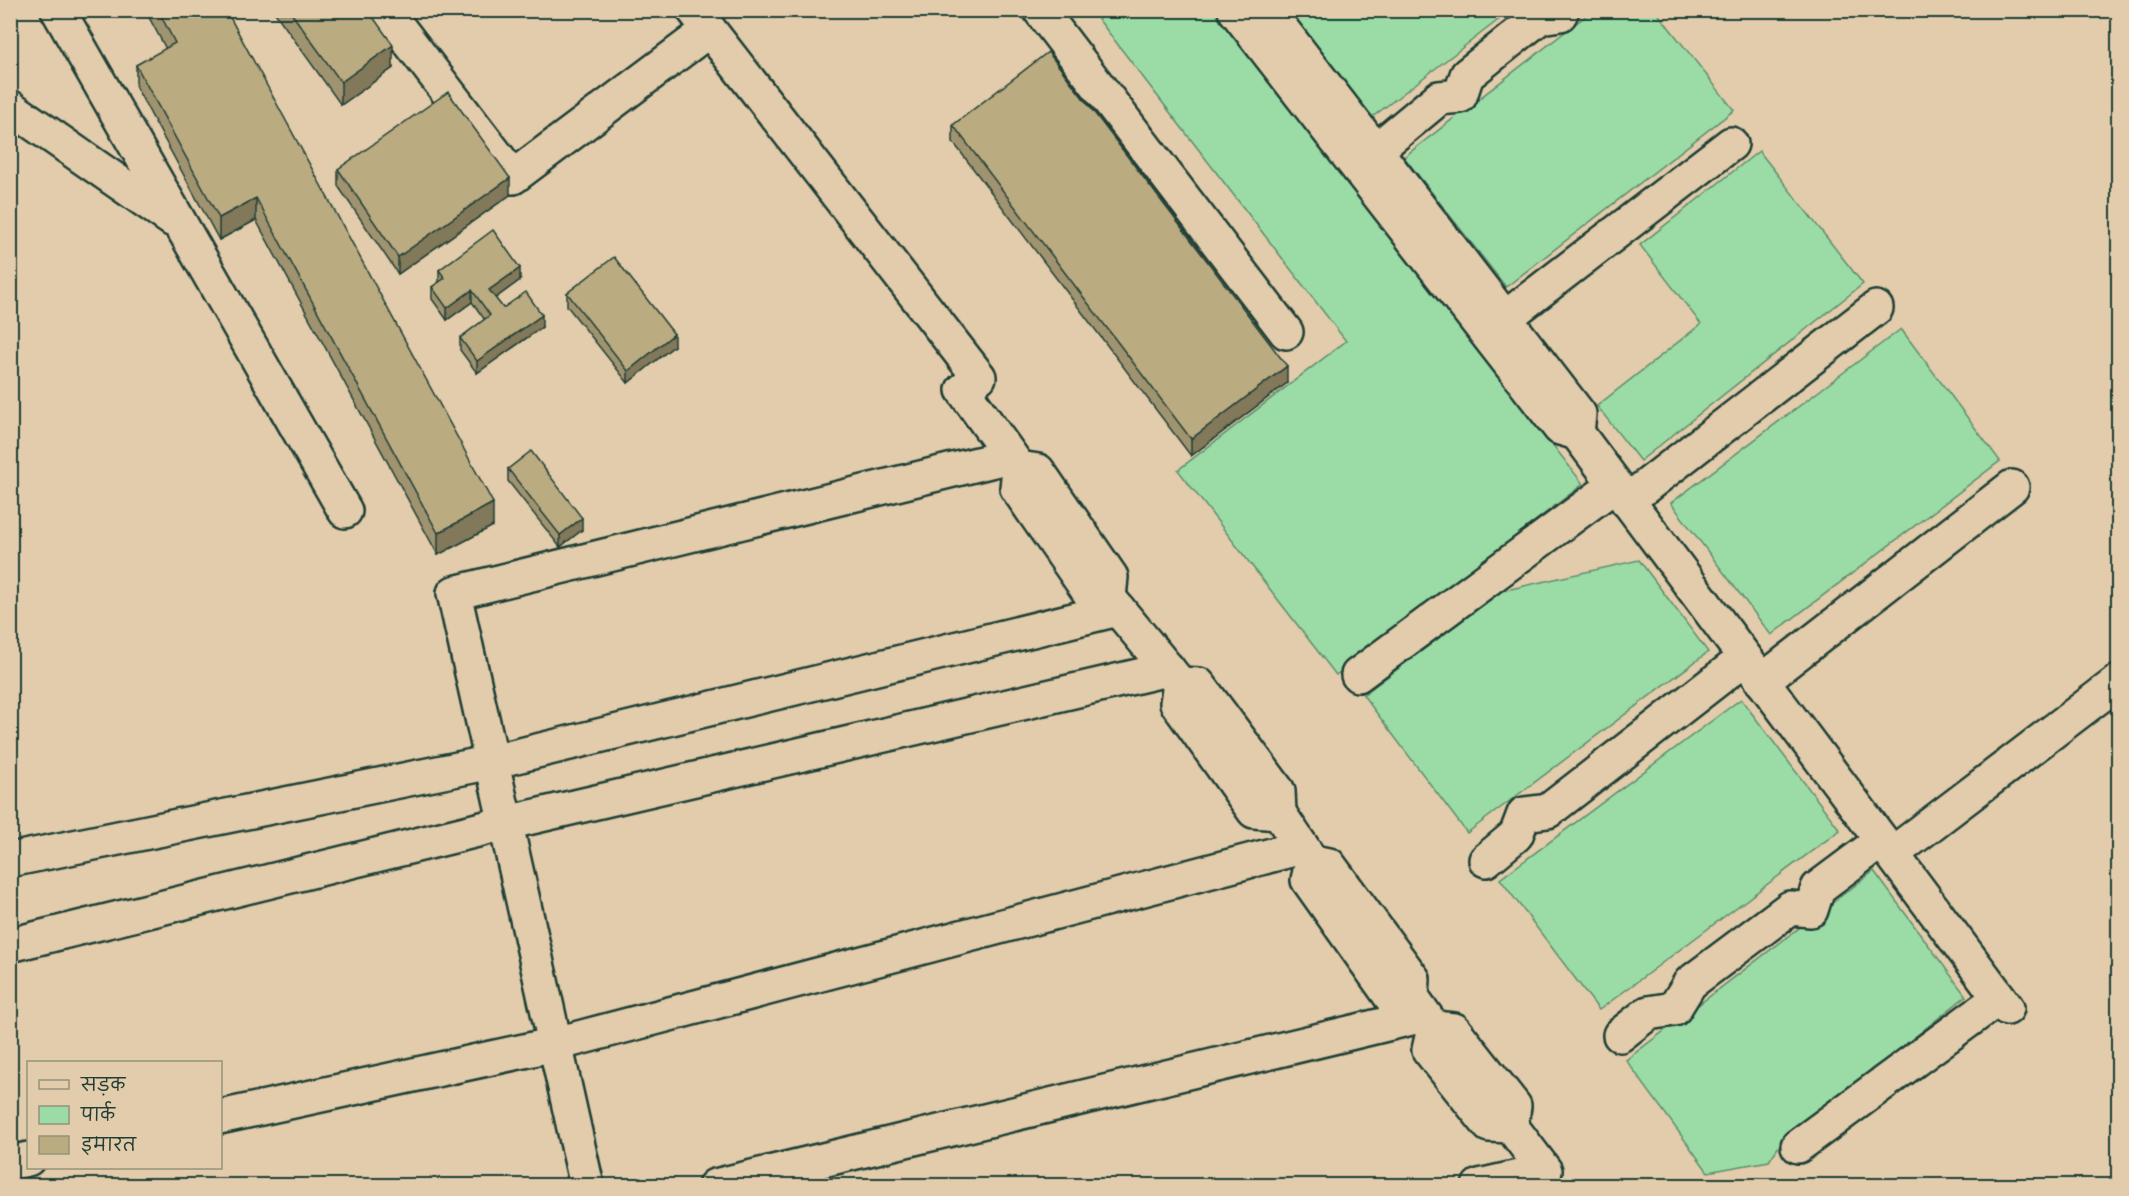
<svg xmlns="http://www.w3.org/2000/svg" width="2129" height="1196" viewBox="0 0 2129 1196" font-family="Sriracha,'Playpen Sans Deva',sans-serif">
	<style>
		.green { fill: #9bdca6; stroke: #5d8c6d; stroke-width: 1.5 }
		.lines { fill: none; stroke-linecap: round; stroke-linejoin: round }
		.minor-casing { stroke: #1f3d34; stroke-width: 38 }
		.minor { stroke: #e2ccab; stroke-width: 33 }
		.wall { fill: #a0936f; stroke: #1f3d34; stroke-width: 1.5 }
		.shaded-wall { fill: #82785a; stroke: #1f3d34; stroke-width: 1.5 }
		.building { fill: #baab81; stroke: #1f3d34; stroke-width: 1.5 }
	</style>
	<rect width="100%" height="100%" fill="#e2ccab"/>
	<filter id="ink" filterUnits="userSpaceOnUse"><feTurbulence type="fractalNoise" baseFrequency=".0167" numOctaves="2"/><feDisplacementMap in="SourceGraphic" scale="12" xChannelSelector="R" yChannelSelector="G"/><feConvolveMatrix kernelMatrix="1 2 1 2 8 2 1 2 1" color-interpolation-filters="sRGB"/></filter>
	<g filter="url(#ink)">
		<g class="green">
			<polygon points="1092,11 1218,11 1583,484 1336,675 1178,470 1346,341"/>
			<polygon points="1288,11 1510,11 1371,118"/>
			<polygon points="1592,11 1656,11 1734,110 1506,287 1404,157"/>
			<polygon points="1759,151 1863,284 1640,461 1597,406 1701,324 1640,245"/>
			<polygon points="1901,329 2000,461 1771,635 1671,503"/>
			<polygon points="1639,560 1708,652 1467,833 1363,695 1502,591"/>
			<polygon points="1741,699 1840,830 1599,1010 1500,879"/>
			<polygon points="1874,871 1966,996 1779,1146 1769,1161 1708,1172 1626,1060"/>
		</g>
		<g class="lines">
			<g class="minor-casing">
				<g id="minor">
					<polyline points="58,10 345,511"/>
					<polyline points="385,10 513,177 709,30"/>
					<polyline points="694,10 979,377 963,390 1019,468 1017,488 1089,592 1109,598 1180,684 1177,703 1254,811 1279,813 1312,862 1308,880 1391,997 1412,997 1434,1028 1429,1050 1489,1125 1511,1126 1545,1171 1479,1186"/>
					<polyline points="1040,10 1286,332"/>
					<polyline points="1235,10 1560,428 1577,433 2007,1008"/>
					<polyline points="1267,10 1579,414 1577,433"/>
					<polyline points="10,107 173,220"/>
					<polyline points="1375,151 1439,98 1460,96 1467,75 1540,17 1560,14 1562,10"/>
					<polyline points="1505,318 1731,144"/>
					<polyline points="1019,468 1038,471 1111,577 1109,598"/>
					<polyline points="1627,501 1876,308"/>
					<polyline points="1358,675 1615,485"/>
					<polyline points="1762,681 2012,487"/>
					<polyline points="1180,684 1199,685 1278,791 1279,813"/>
					<polyline points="1892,854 2118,682"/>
					<polyline points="10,860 492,762 1118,609"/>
					<polyline points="1486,860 1516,835 1524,814 1548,811 1745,658"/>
					<polyline points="1312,862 1329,865 1413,979 1412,997"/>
					<polyline points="10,945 506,823 1168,669"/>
					<polyline points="1434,1028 1454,1030 1514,1106 1511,1126"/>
					<polyline points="1620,1035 1648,1013 1674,1009 1690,983 1790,908 1811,910 1818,888 1881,841"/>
					<polyline points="220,1117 556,1044 1302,847"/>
					<polyline points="1798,1146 1999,998"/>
					<polyline points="10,1163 28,1159"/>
					<polyline points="587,1186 454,593 1010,456"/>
					<polyline points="715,1186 1424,1015"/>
				</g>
			</g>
			<use href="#minor" class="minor"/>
		</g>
		<g class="wall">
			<polygon points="145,10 226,10 493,526 438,555 256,220 219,240 136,87 136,65 166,49"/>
			<polygon points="273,10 368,10 393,68 341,105"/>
			<polygon points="953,125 1287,383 1191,456 953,142"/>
			<polygon points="338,169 510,195 398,274 338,186"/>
			<polygon points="439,270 520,280 495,298 503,308 542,327 477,373 460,350 460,338 485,320 472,302 447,320 432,299 432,287 439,282"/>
			<polygon points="567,293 674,346 628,383 567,306"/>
			<polygon points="508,469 582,530 560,547 508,481"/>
		</g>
		<g class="shaded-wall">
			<polygon points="393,45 393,68 341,105 341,82"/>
			<polygon points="510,178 510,195 398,274 398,257"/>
			<polygon points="256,198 256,220 219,240 219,218"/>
			<polygon points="520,268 520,280 489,303 489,290"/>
			<polygon points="472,290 472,302 447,320 447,308"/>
			<polygon points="542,315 542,327 477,373 477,361"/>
			<polygon points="674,334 674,346 628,383 628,371"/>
			<polygon points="1287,366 1287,383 1191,456 1191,439"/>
			<polygon points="493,503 493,526 438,555 438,533"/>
			<polygon points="582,518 582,530 560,547 560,535"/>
		</g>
		<g class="building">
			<polygon points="158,10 226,10 493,503 438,533 256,198 219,218 136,65 175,43"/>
			<polygon points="289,10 368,10 393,45 341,82"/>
			<polygon points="1048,52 1287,366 1191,439 953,125"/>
			<polygon points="448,92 510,178 398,257 338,169"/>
			<polygon points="493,230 520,268 489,290 503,308 526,292 542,315 477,361 460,338 490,315 472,290 447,308 432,287 445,278 439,270"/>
			<polygon points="614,257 674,334 628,371 567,293"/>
			<polygon points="531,451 582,518 560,535 508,469"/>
		</g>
	</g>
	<rect width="2129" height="1196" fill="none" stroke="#e2ccab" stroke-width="36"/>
	<rect x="18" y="18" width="2093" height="1160" fill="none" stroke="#1f3d34" stroke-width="2" filter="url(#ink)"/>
	<rect x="27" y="1061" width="195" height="108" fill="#e2ccab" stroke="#94937b" stroke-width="1.5"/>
	<rect x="39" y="1080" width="30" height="9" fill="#e2ccab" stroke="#94937b" stroke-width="1.5"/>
	<text x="81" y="1091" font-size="18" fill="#1f3d34">सड़क</text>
	<rect x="39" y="1106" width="30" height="18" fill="#9bdca6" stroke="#94937b" stroke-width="1.5"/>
	<text x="81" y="1121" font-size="18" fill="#1f3d34">पार्क</text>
	<rect x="39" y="1136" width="30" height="18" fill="#baab81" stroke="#94937b" stroke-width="1.5"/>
	<text x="81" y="1151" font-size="18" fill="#1f3d34">इमारत</text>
</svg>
